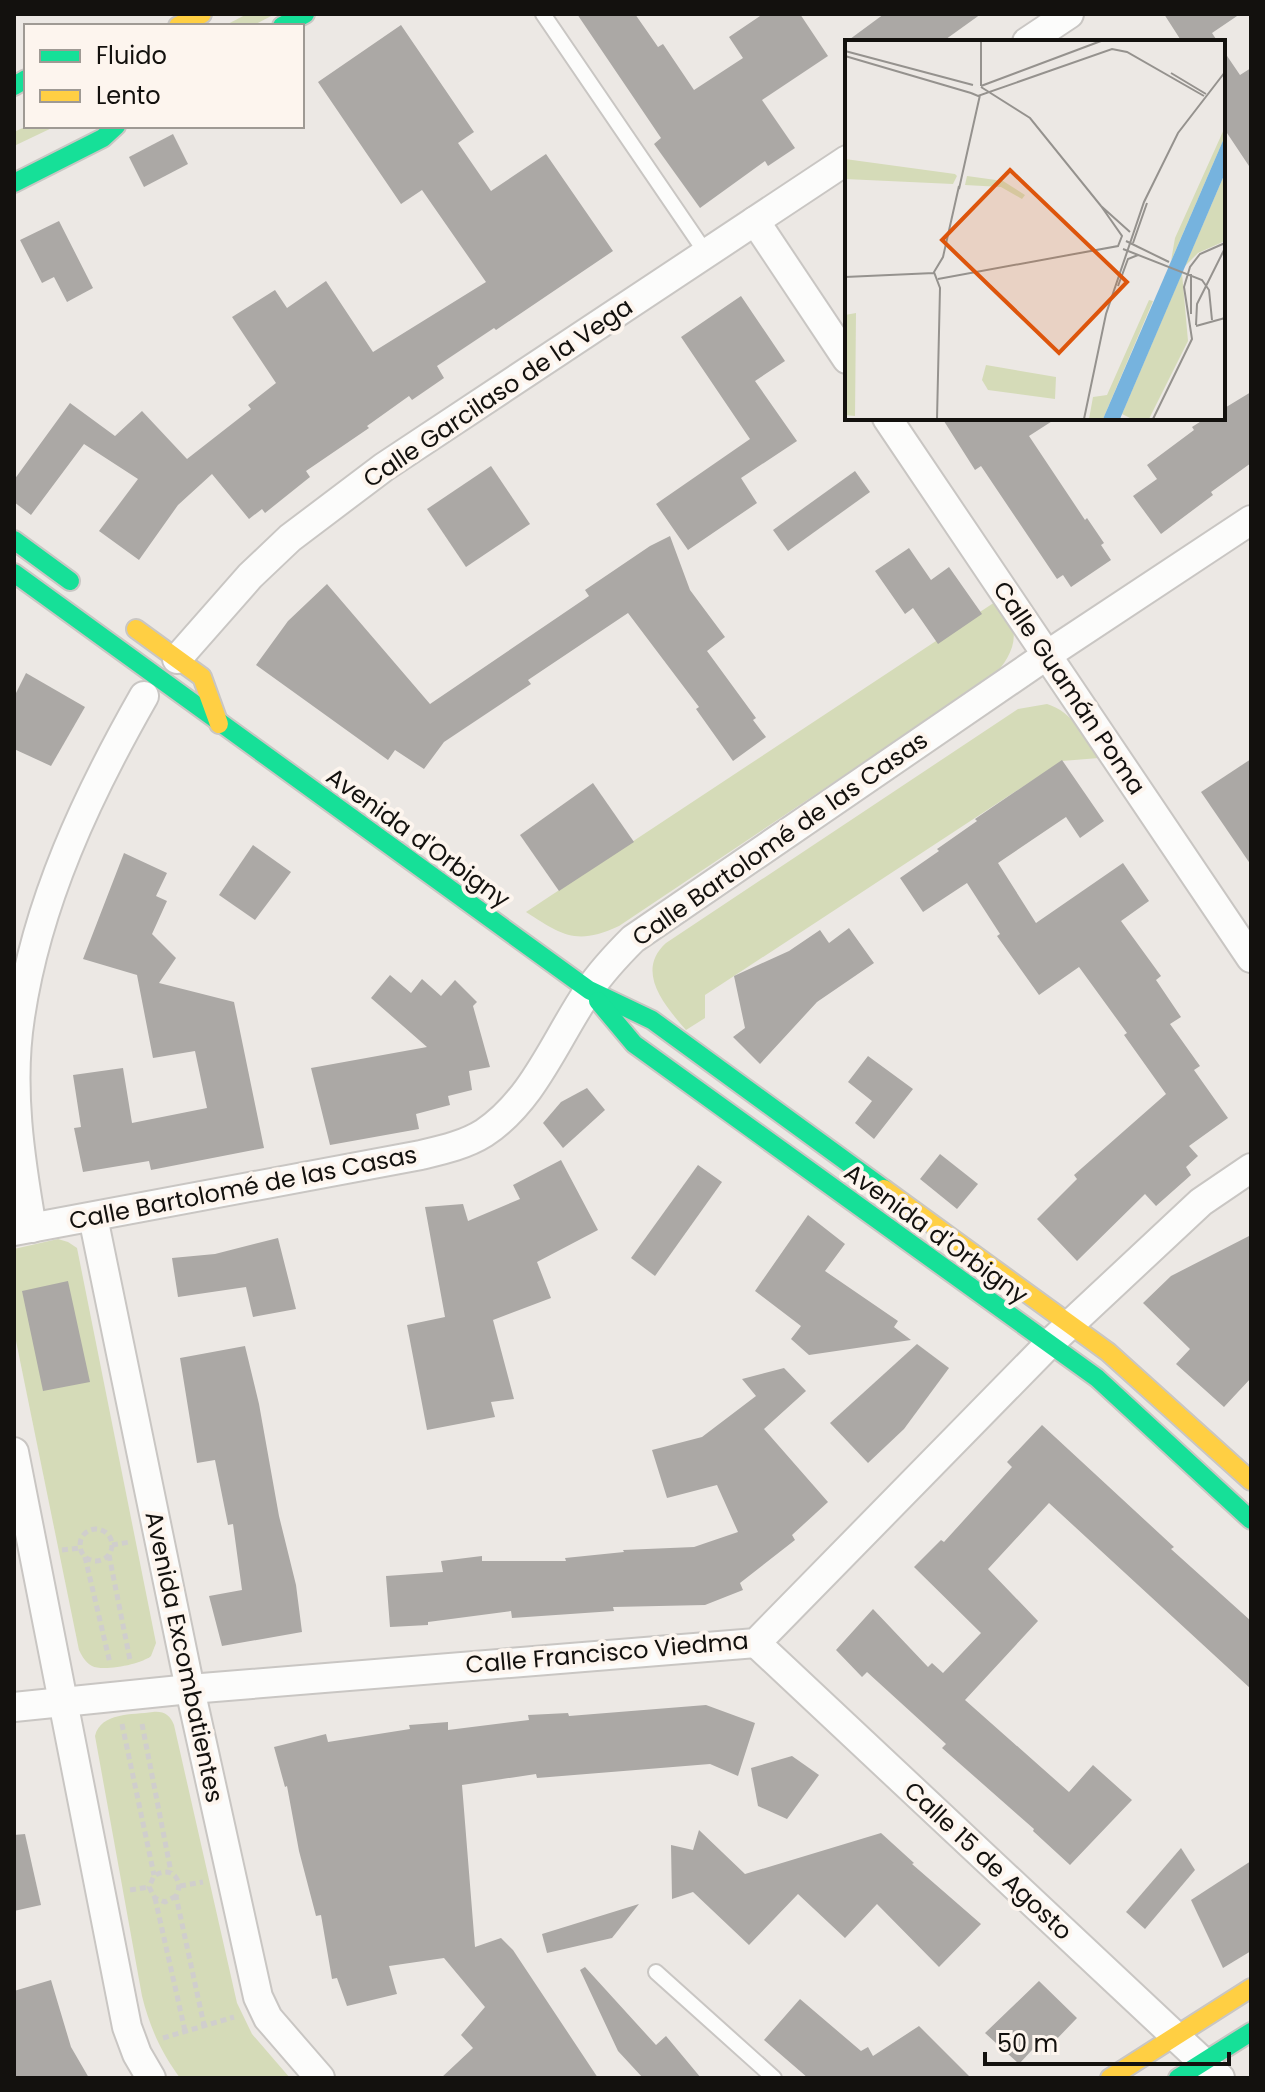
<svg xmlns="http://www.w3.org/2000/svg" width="1265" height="2092" viewBox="0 0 1265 2092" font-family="Poppins,sans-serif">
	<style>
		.green { fill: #d5dbb8 }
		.building { fill: #aba8a5 }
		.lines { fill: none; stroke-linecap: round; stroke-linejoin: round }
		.lane-casing { stroke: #c9c6c3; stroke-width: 18 }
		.street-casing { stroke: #c9c6c3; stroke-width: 32 }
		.fast-casing { stroke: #c9c6c3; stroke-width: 22 }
		.slow-casing { stroke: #c9c6c3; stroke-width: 22 }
		.path { stroke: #d0cecd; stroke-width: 5; stroke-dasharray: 6 4; stroke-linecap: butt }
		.lane { stroke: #fcfcfb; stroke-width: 14 }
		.street { stroke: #fcfcfb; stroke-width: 28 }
		.fast { stroke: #16e098; stroke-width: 18 }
		.slow { stroke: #ffcf43; stroke-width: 18 }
		.labels { text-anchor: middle; stroke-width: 8; stroke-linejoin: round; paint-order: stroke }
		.street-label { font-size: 24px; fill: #13110e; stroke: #fdf5ee }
		.inset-road { fill: none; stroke: #95928e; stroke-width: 2 }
		.view { fill: #dd550c; fill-opacity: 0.15; stroke: #dd550c; stroke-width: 4 }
		.inset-edge { fill: none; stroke: #13110e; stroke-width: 4 }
	</style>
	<rect width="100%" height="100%" fill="#ece8e4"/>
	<g class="green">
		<polygon points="247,14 275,14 252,26 224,26"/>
		<polygon points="27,126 56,126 14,146 14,132"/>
		<path d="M995 602C1000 609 1010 620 1013 629 1017 646 1005 664 994 675L619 926C576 946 562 935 526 912Z"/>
		<path d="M1047 704C1073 712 1084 736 1099 758L1062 761 734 976 705 995V1018L686 1030C664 1005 635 971 666 943L1018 709Z"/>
		<path d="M58 1239 68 1242 77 1248 156 1643 151 1656C142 1664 103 1672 92 1666 85 1662 82 1656 79 1650L14 1331V1249Z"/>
		<path d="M153 1712C164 1711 170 1715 174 1725L237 2003 252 2034 290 2078H180C161 2052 150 2028 142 1996L95 1736C101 1712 132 1715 153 1712Z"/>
	</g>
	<g class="building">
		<polygon points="577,14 635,14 658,47 663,44 694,90 743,58 729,37 763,14 800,14 828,56 762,100 795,148 768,166 765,161 700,208 654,144 661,138"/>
		<polygon points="884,14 981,14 942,42 846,42"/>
		<polygon points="1164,14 1240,14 1212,33 1218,42 1182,42"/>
		<polygon points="401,25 474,132 458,143 491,191 546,154 613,251 496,330 494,328 437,366 444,378 412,400 409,396 367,426 369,428 306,471 310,477 265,513 262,509 249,519 212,474 178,505 139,560 99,531 138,479 84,444 31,515 14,502 14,480 70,403 115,436 142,411 187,459 251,409 248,405 276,383 232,317 275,290 287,308 326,281 373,352 486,282 422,190 401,204 318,82"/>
		<polygon points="1223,50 1240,75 1251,68 1251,169 1223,127"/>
		<polygon points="173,134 188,164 144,187 129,157"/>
		<polygon points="59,221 93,288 67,302 54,277 42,283 20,240"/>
		<polygon points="741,296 785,361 755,381 797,441 741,478 757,503 688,550 656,504 750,439 681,337"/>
		<polygon points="1251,392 1251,463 1211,492 1213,495 1161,534 1133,496 1157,479 1147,465 1194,430 1192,427 1206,418 1223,418 1223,409"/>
		<polygon points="942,418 1057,418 1029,436 1085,520 1087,518 1104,543 1101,545 1111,560 1071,587 1063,575 1057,579 981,466 975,470"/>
		<polygon points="491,466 530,524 466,567 427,509"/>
		<polygon points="855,471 870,492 788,551 773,530"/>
		<polygon points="670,536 690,590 725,637 707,651 756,718 753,720 766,737 733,761 696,709 699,707 628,613 528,680 531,684 444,742 424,769 395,750 388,760 256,665 288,621 327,584 430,704 589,596 585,590 650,546"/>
		<polygon points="909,548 931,580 949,567 982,614 938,644 913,608 905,614 875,571"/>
		<polygon points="26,673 85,707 51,766 14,749 14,697"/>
		<polygon points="1251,759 1251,865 1201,792"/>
		<polygon points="1062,760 1104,821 1080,838 1066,817 998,863 1036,923 1123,863 1149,901 1121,921 1161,976 1156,980 1181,1017 1170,1024 1200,1066 1194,1070 1228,1118 1189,1146 1198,1156 1186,1167 1191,1175 1156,1206 1145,1194 1077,1261 1037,1219 1077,1179 1074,1175 1166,1094 1124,1035 1127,1033 1079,967 1039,995 997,936 1000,934 967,883 923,912 900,878 939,851 937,849 977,821 975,819"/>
		<polygon points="593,783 634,842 559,891 520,835"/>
		<polygon points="253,845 291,872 255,920 219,895"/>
		<polygon points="124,853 167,873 156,896 167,901 152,934 176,958 159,983 234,1002 264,1148 151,1170 149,1161 83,1172 74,1128 81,1127 73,1075 123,1068 132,1123 207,1108 195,1051 153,1058 137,975 83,959"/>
		<polygon points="849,928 874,963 817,1002 760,1064 733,1037 745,1028 734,976 789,951 820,930 829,943"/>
		<polygon points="390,975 411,993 422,979 441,996 455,980 477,1002 473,1006 490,1067 469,1071 472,1090 448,1096 450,1105 416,1114 419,1129 330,1145 311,1068 427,1047 371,998"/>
		<polygon points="868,1056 913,1089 874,1139 855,1123 872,1101 848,1082"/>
		<polygon points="587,1088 605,1110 563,1148 543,1123 561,1102"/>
		<polygon points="940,1154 978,1184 957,1209 920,1179"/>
		<polygon points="561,1160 598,1230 537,1262 551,1298 493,1320 514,1399 491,1402 495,1417 427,1430 407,1325 445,1317 425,1207 463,1204 468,1221 520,1199 513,1185"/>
		<polygon points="698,1165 722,1182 655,1276 631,1258"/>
		<polygon points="808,1215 845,1244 825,1271 898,1321 894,1327 911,1340 809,1355 791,1339 801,1326 755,1291"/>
		<polygon points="1251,1235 1251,1378 1224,1407 1176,1364 1190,1349 1143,1303 1171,1276"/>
		<polygon points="278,1238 296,1309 253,1317 246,1287 178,1297 172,1258 215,1254"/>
		<polygon points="68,1281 90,1382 43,1391 22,1291"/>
		<polygon points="917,1344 949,1368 904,1429 868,1463 830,1423"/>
		<polygon points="245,1346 259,1404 279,1516 296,1585 302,1632 222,1646 209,1596 242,1590 233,1524 228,1525 215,1460 197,1463 180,1358"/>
		<polygon points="784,1368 806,1391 764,1429 828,1502 792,1535 795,1540 740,1583 743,1590 705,1605 613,1607 614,1611 512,1618 511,1611 428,1622 428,1625 390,1627 386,1576 443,1572 441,1561 482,1556 482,1561 566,1561 565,1558 624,1552 623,1550 694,1547 738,1532 717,1485 667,1498 652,1450 702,1437 756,1396 742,1379"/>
		<polygon points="1042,1425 1174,1547 1171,1549 1251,1621 1251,1689 1049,1503 988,1569 1038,1621 965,1700 1069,1792 1093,1765 1132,1800 1070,1865 1033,1831 1034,1829 942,1748 946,1744 867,1672 862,1677 836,1650 873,1609 928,1667 932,1663 943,1673 981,1633 914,1567 941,1540 944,1542 1012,1467 1007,1462"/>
		<polygon points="706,1705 755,1723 738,1776 710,1764 537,1778 536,1774 462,1785 475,1947 501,1938 513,1950 598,2078 441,2078 473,2048 461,2035 485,2007 444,1958 389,1966 397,1994 347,2006 337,1978 332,1979 321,1915 316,1916 299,1851 287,1786 285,1787 274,1747 326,1734 328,1742 410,1729 409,1725 448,1722 448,1730 529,1720 528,1715 568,1713 569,1716"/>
		<polygon points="792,1756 819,1775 787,1819 758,1806 751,1768"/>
		<polygon points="699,1830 745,1874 881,1833 914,1863 912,1864 981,1924 939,1967 877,1904 845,1938 798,1894 749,1945 693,1892 672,1899 671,1845 693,1850"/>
		<polygon points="25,1834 41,1905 14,1911 14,1835"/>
		<polygon points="1181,1848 1195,1870 1145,1929 1126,1912"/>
		<polygon points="1251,1861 1251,1951 1223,1968 1191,1900"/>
		<polygon points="639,1904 612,1938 547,1953 542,1934"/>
		<polygon points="585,1967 656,2045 666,2036 701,2078 643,2078 618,2051 580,1970"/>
		<polygon points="51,1980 71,2047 89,2078 14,2078 14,1991"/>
		<polygon points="1039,1981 1077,2018 1052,2044 1045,2036 1019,2064 985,2033"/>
		<polygon points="800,1999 861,2051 868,2047 873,2056 919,2026 971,2078 808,2078 764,2040"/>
	</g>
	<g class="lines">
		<g class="lane-casing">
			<g id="lane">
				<polyline points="543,14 706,253"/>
				<polyline points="656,1972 774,2078"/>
			</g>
		</g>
		<g class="street-casing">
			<g id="street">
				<polyline points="1027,42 1069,14"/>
				<polyline points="755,221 847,359"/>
				<polyline points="887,418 1251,958"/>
				<polyline points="177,659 250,576 290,538 384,467 847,160"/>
				<polyline points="93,1217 190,1689 258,1997 268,2018 320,2078"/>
				<path d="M32 1228C20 1159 9 1087 20 1017 37 902 87 796 144 696"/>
				<path d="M14 1231 421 1155C442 1150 465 1145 484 1133 534 1100 556 1038 589 990 602 971 617 955 633 939L1047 655 1251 520"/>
				<polyline points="14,1452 127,2027 137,2054 151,2078"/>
				<polyline points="756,1643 1220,2078"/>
				<polyline points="14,1707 190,1689 756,1643 1048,1345 1201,1202 1251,1168"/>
			</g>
		</g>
		<g class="fast-casing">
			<g id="fast">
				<polyline points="282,26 305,14"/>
				<polyline points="14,86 26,79"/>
				<polyline points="14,183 103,138 116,126"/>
				<polyline points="14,540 70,581"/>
				<polyline points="14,573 589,990 652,1020 884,1189"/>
				<polyline points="598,1001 634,1044 1097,1378 1251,1520"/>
				<polyline points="1178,2078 1251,2032"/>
			</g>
		</g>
		<g class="slow-casing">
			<g id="slow">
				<polyline points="178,26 202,14"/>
				<polyline points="136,629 202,677 219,724"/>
				<polyline points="884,1189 1108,1352 1251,1481"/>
				<polyline points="1110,2078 1251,1988"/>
			</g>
		</g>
		<g class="path">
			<circle cx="96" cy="1545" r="16"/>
			<polyline points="112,1545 130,1542"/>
			<polyline points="62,1550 80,1548"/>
			<polyline points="109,1555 130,1660"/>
			<polyline points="85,1557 110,1663"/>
			<polyline points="122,1724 154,1875"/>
			<polyline points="142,1724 171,1872"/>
			<polyline points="180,1886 203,1882"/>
			<polyline points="130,1890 149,1887"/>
			<path d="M176 1896 165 1902 155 1898 149 1887 154 1876C170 1865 185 1879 176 1896L204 2025"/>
			<polyline points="155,1898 185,2031"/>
			<polyline points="163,2038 234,2017"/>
		</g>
		<use href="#lane" class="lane"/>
		<use href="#street" class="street"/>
		<use href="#fast" class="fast"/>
		<use href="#slow" class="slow"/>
	</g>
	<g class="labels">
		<g class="street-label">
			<text transform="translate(498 393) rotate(-34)" y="8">Calle Garcilaso de la Vega</text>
			<text transform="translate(1069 688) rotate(56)" y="8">Calle Guamán Poma</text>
			<text transform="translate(418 838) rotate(36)" y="8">Avenida d'Orbigny</text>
			<text transform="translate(780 839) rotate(-35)" y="8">Calle Bartolomé de las Casas</text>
			<text transform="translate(243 1188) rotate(-11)" y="8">Calle Bartolomé de las Casas</text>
			<text transform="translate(936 1234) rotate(36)" y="8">Avenida d'Orbigny</text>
			<text transform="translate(607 1653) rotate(-5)" y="8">Calle Francisco Viedma</text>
			<text transform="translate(184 1657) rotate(78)" y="8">Avenida Excombatientes</text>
			<text transform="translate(988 1861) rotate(43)" y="8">Calle 15 de Agosto</text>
		</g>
	</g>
	<g transform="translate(845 40)">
		<rect width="380" height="380" fill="#ece8e4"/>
		<path d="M380 87V96L326 221 330 198ZM0 119 110 134 112 136 108 144 0 139ZM380 133V201L353 213 340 226ZM122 136 158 141 180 155 177 159 156 147 120 145ZM337 233 343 301 304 379H287L277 374ZM304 260 308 261 258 379H244L248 357 262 355ZM11 273 10 376 0 375V275ZM141 325 211 337 210 359 143 350 137 340Z" fill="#d5dbb8"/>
		<path d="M380 96V133L275 379H258Z" fill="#76b3de"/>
		<path class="inset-road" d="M0 11 128 45M0 16 126 53M326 33 361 54M136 46 256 1M136 46V1M136 47 185 78 256 166 285 192M126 53 133 56 267 9 282 12 359 56M114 149 135 55M281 201 324 222M288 203 302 163M278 209 357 240 364 250 367 280M346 234V274M0 237 89 233M93 239 273 206 277 196 256 166M273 246 283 219 293 215M351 285 352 264 380 208M351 286 380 278M92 379 95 248 89 232 98 217 114 146M239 379 261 274 299 162 333 93 380 32M308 379 347 299 339 247 345 227 355 214 380 203"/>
		<path class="view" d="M165 130 282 242 214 313 97 200Z"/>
		<rect width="380" height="380" class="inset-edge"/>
	</g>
	<rect width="1265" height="2092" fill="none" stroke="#13110e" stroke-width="32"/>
	<rect x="24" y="24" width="280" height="104" fill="#fdf5ee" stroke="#9f9a94" stroke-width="2"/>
	<rect x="40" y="50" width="40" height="12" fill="#16e098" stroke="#9f9a94" stroke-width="2"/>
	<text x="96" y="64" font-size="24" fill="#13110e">Fluido</text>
	<rect x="40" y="90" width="40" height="12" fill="#ffcf43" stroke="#9f9a94" stroke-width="2"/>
	<text x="96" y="104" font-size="24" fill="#13110e">Lento</text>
	<path d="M985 2052v12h244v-12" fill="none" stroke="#13110e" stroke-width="4"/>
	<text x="997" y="2052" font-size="24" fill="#13110e" stroke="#fdf5ee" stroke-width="6" paint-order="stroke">50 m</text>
</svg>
